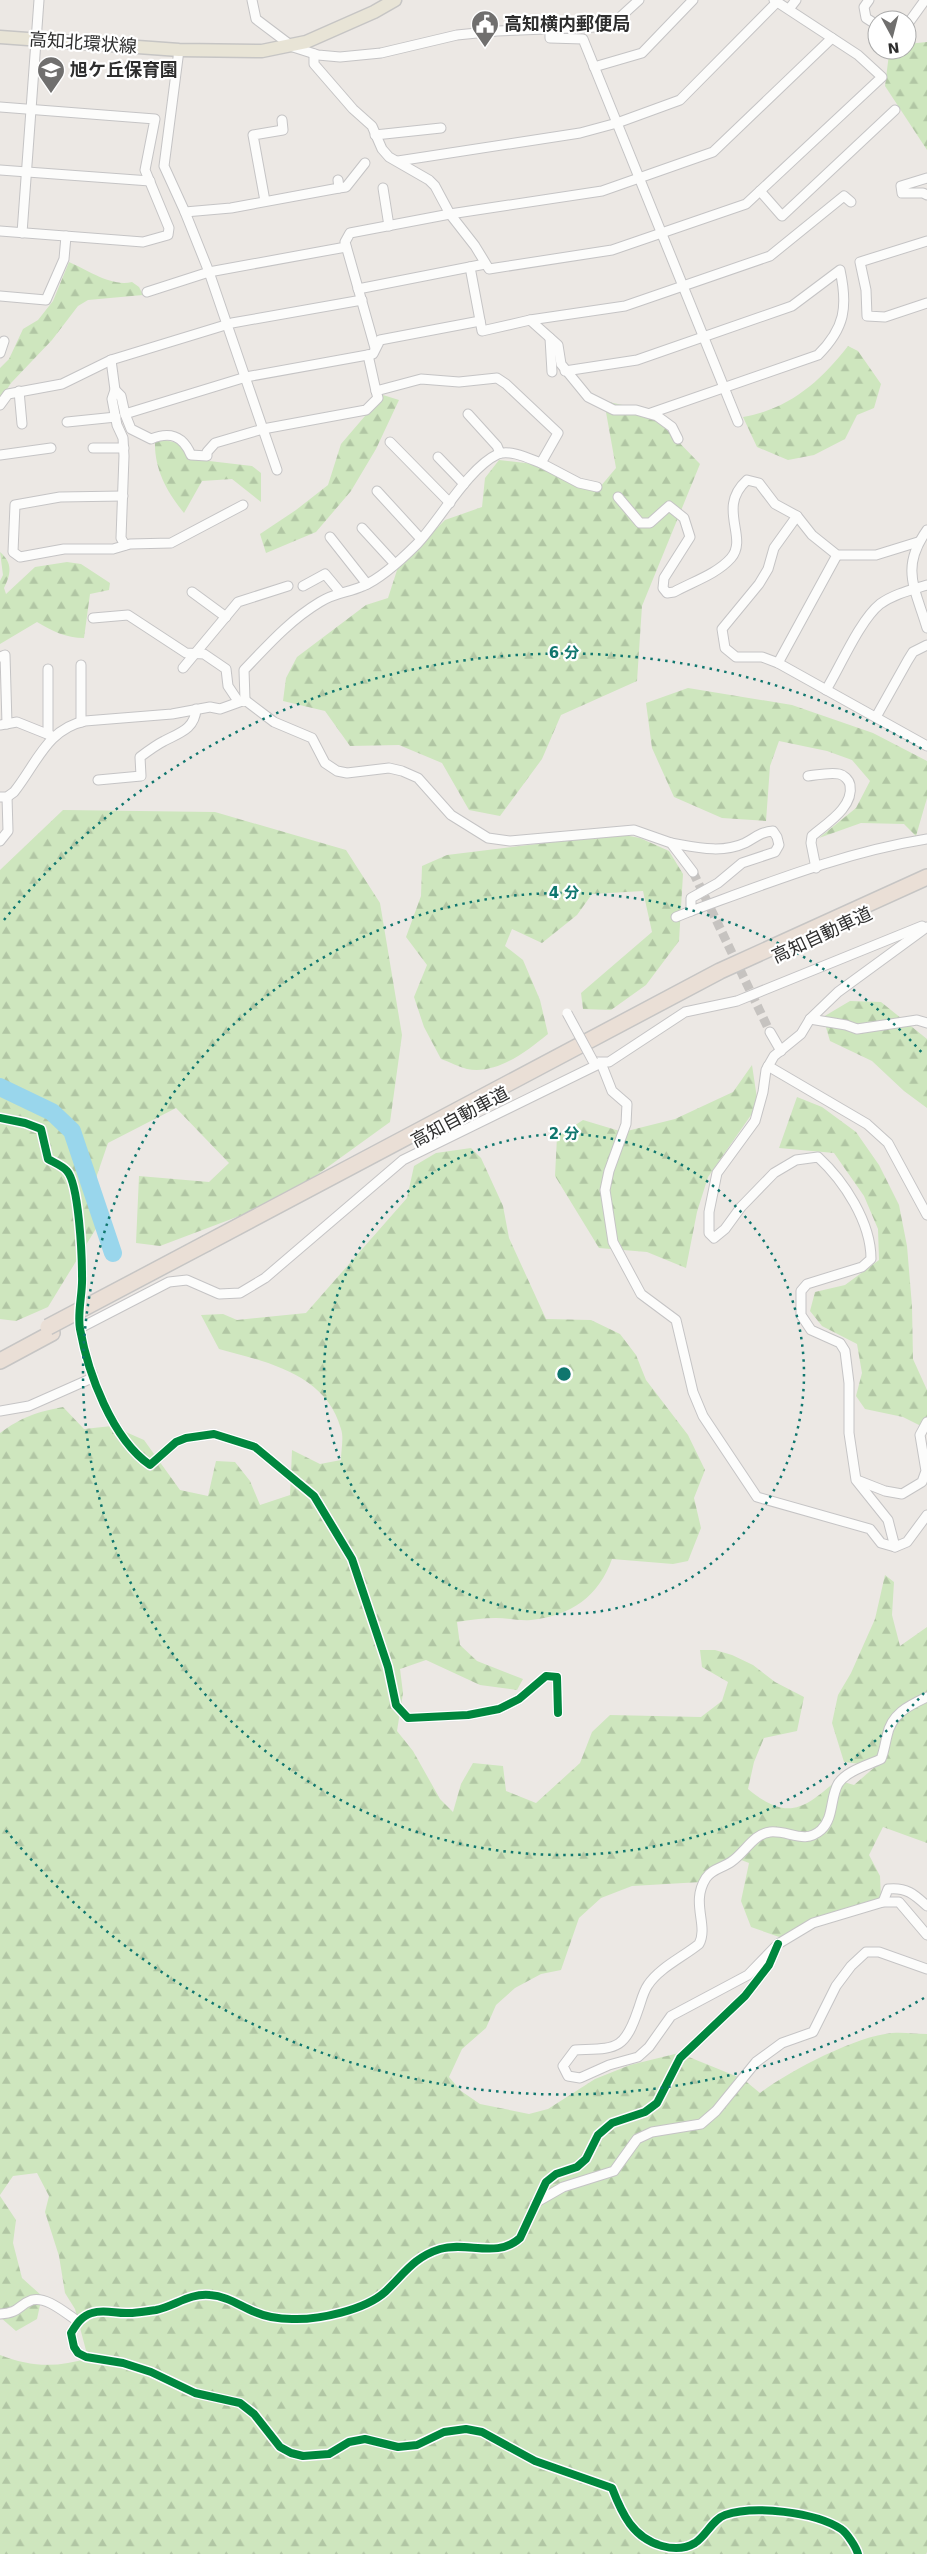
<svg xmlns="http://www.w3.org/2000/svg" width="927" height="2554" viewBox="0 0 927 2554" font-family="'DejaVu Sans','Noto Sans JP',sans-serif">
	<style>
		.forest { fill: url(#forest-firs) }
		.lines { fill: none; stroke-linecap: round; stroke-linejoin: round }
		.river { stroke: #99d6ec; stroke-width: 18 }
		.minor-tunnel { stroke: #c6c3c0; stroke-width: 9; stroke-dasharray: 9 4.5; stroke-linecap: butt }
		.minor-casing { stroke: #c5c4c5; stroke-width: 11 }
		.primary-casing { stroke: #c6c5c4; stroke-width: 15 }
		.motorway-casing { stroke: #c6c5c4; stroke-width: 18 }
		.minor { stroke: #fcfcfb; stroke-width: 9 }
		.primary { stroke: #e8e4d6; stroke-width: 12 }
		.motorway { stroke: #eadfd6; stroke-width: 15 }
		.minor-bridge-casing { stroke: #c5c4c5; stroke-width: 11; stroke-linecap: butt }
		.motorway-bridge-casing { stroke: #c6c5c4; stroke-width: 18; stroke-linecap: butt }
		.minor-bridge { stroke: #fcfcfb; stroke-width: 9 }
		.motorway-bridge { stroke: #eadfd6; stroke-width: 15 }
		.cycleway-casing { stroke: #fff; stroke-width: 11 }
		.cycleway { stroke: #00873e; stroke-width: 8 }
		.ring { fill: none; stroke: #0f766e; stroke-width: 2.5; stroke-dasharray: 2.5 5 }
		.labels { text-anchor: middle; stroke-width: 4.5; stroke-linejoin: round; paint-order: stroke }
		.poi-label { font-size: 18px; font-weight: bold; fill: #2e2e2e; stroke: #fff; text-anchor: start }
		.street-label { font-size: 18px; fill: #2e2e2e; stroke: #fff }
		.centre { fill: #0f766e; stroke: #fff; stroke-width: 2.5 }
		.ring-label { font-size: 15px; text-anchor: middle; font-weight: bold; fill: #0f766e; stroke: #fff; stroke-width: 4.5; stroke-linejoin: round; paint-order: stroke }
	</style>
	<defs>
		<pattern id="forest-firs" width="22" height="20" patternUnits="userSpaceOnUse" patternTransform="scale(1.25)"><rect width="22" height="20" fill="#cee6be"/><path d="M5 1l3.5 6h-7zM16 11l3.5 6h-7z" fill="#b1c6a4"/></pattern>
	</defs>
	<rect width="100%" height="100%" fill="#ece8e4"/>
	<g class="forest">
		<polygon points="927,42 927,150 885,86 889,54 895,50 907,50 907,44"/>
		<path d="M69 262C88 270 111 287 132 282L139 287 143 295 88 300 78 306 52 340 11 383 0 400V368L9 359 23 329 38 320 53 301Z"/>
		<path d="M848 346 858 351 881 384 874 408 857 415 845 439 814 455 788 460 757 447 743 417C789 409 820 382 848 346Z"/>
		<polygon points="383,395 399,400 376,449 351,491 316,532 266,553 260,534 296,510 328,485 341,444"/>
		<polygon points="604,401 660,413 667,430 700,464 642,606 637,681 561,715 542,759 500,816 469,810 442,763 399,745 350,746 325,711 283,701 286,678 297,657 366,605 388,598 398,567 445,520 482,507 485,478 499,460 543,465 600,487 616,468"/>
		<path d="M165 440 185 445 192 459 252 466 261 473V502L232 479 202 481 184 513C167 492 154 469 155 441Z"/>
		<path d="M0 552C13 563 11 574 4 588L6 594 35 567 67 562 81 564 110 583 109 590 90 594 84 638C66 638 52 631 37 622L0 644V581L3 575Z"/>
		<polygon points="688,688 792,705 873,733 927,761 927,798 916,836 904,824 861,823 819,838 856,808 870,781 852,760 827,751 779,741 770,766 766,821 722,818 674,797 652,748 646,703"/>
		<polygon points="63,810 215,812 346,850 380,903 402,1035 390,1122 282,1200 160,1246 136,1243 139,1176 209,1182 229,1163 176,1108 108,1143 97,1175 97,1227 48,1307 16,1321 0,1319 0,870"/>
		<path d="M619 834 640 838 669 851 683 874 679 941 646 985 611 1010 583 1009 581 993 652 932 643 891 592 894 577 915 542 943 512 929 505 946 523 960 540 1000 548 1034C527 1051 497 1075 467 1069 459 1067 450 1062 441 1059L424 1027 414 997 427 965 406 937 421 896 422 866 447 855Z"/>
		<polygon points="850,1001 881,1002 927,1039 927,1108 904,1091 872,1061 830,1041 823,1017"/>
		<polygon points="752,1065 758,1105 708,1177 697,1212 686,1268 647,1252 599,1248 555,1176 557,1137 583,1120 623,1132 675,1119 733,1092"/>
		<polygon points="797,1097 822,1107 856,1132 879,1165 899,1205 907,1246 912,1306 913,1359 927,1390 927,1429 903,1417 865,1409 856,1396 862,1373 857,1344 822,1326 810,1311 815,1292 845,1285 879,1260 878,1229 864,1196 834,1153 779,1148"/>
		<path d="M471 1148 481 1158 503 1206 509 1238 546 1319 591 1320 620 1334 636 1355 646 1380 688 1435 705 1470 694 1498 701 1528 688 1561 673 1564 612 1559C599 1596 571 1616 531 1620 519 1621 507 1618 496 1618 483 1618 470 1620 457 1622L460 1645 477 1661 523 1679 517 1690 480 1685 426 1660 400 1669 403 1693 397 1731 413 1751 440 1799 453 1812 461 1784 473 1763 503 1766 506 1791 536 1803 580 1763 592 1732 610 1715 701 1717 722 1701 728 1682 702 1667 700 1650H715L732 1655 753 1665 775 1682 804 1697 797 1731 764 1738 754 1762 748 1789C787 1821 803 1810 837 1780L854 1785 876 1766 844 1762 832 1723 838 1695 851 1673 875 1619 885 1575 894 1582 892 1615 900 1646 927 1627V1843L883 1827 869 1855 880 1876 881 1898 785 1939 751 1927 741 1901 749 1863 731 1856 701 1882 632 1886 601 1898 579 1918 561 1970 541 1974 515 1988 496 2005 486 2028 462 2049 449 2077 461 2091 480 2104 529 2114 548 2109 595 2079 630 2065 679 2053 743 2079 760 2093C789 2071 856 2036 892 2033 904 2032 916 2034 927 2034V2552L926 2554H0V2355C30 2367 58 2368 88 2358L75 2309 65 2293 59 2256 45 2212 49 2196 37 2173 13 2176 0 2195V1433C22 1417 36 1412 63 1407L84 1429 112 1426 144 1440 180 1490 208 1496 216 1461 235 1462 250 1481 260 1505 290 1495 292 1450 320 1464 341 1460C341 1450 344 1438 341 1429 326 1374 267 1362 219 1349L201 1315 223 1314 237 1320 306 1313 407 1198 414 1166 436 1153Z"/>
		<polygon points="0,2196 16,2220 13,2243 22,2278 42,2296 37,2319 16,2331 0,2317"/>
	</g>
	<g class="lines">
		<polyline class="river" points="0,1087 52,1112 72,1131 113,1253"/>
		<polyline class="minor-tunnel" points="693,872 770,1032"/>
		<g class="minor-casing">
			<g id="minor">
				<polyline points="252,0 256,19 293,47 318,55 340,57 381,53 457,35 497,31 597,27 617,20 639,0"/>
				<polyline points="869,0 864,7 866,18 877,25"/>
				<polyline points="789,9 796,0"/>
				<polyline points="907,25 925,0"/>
				<polyline points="550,27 550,38 583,39 738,422"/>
				<polyline points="179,50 164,166 185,212 209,272 277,470"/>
				<polyline points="314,54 314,64 353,109 372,126 382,149 389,157 429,180 435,186 450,214 475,246 489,269 612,250 746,204 882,77 858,55 774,0"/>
				<polyline points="594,67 642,53 693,0"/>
				<polyline points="0,107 155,119 145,170 169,228 168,235 143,242 0,231"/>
				<polyline points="375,135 441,128"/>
				<polyline points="398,161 580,133 617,123 680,100 777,2"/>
				<polyline points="0,170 150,181"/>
				<polyline points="927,178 901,186 902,193 923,193 927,195"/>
				<polyline points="339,188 346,187 365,163"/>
				<polyline points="383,188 389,226"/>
				<polyline points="760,191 782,216 895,110"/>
				<polyline points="265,201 253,135 283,130 282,120"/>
				<polyline points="185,212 231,208 339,188 338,180"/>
				<polyline points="22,233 39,0"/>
				<polyline points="927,241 860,262 866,290 867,316 885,317 927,303"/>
				<polyline points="470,267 482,331 530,320 625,306 770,256 844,196 851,202"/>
				<polyline points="358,289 485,264"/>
				<polyline points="147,292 209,272 346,247"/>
				<polyline points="0,296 46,300 64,259 66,236"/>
				<polyline points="530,320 558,345 561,364 588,397 614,410 636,410 657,416 672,427 678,439"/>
				<polyline points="550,338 552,372"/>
				<polyline points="375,348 345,242 350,233 450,214 602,191 713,152 832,38"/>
				<polyline points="0,353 4,341"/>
				<path d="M565 371 637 360 792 306 840 270C848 307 845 328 818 355L651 413"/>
				<polyline points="115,390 121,396 125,414 246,377 373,354 380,340 480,321"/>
				<polyline points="19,391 22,424"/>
				<polyline points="0,405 8,394 62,384 111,360"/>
				<path d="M125 414 131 429 151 439C171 431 183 436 191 455L207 456V452L215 443 263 429 366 410 378 398 376 391"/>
				<polyline points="468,414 497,446 500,453"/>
				<polyline points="67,422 116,417"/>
				<polyline points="390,442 450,503"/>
				<polyline points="93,448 124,448"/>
				<polyline points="0,455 51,448"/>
				<polyline points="438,457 464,484"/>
				<polyline points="541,463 579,483 597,487"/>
				<polyline points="377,491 421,539"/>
				<polyline points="123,496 60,497 15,505 13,552 20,557 64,549 113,549 130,544 171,543 243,505"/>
				<path d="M618 497 640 523H650L669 506 684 518 690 537 664 578 663 588 667 593 674 592C692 582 717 574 731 558 749 537 716 508 747 480L759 483 775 504 797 516 812 535 837 555H876L918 542"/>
				<polyline points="797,516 774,548 768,569 759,584 722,629 725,648 736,657 762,657 778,663 927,746"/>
				<polyline points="362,528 394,563"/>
				<path d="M927 530C900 568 915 588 927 628"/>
				<polyline points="330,537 367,584"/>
				<polyline points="125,545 121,538 124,456 123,438 117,425 112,399 115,390 111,360 232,323 362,300"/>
				<polyline points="303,586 325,574 340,592"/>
				<polyline points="192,592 226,617"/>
				<polyline points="93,618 128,615 186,653 204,654 226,669 228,686 238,701"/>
				<polyline points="0,657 5,655 7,724"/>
				<polyline points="778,663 837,555"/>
				<polyline points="81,665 81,722"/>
				<polyline points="183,668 238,602 288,586"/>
				<polyline points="48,669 48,734"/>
				<path d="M826 690C840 667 860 620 880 604 894 594 911 590 927 585"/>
				<path d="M245 700 244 670C268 645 290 620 320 602 336 592 348 593 363 586 382 578 402 559 417 544 440 520 468 468 498 454 510 449 530 459 541 463L558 433 506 384 497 378 459 382 421 379 376 391 368 355"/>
				<polyline points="876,717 908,660 913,652 927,645"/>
				<polyline points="0,725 17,722 52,736"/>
				<path d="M808 776C817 775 830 772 839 774 844 775 849 780 850 785 854 807 827 823 812 836L811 843 816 868"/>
				<path d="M98 780 141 776 140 757C148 751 156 745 164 741 179 733 195 729 196 709"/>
				<path d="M0 797H7L14 792C37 763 47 729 85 721L172 714 210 707 220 709 245 700 274 722 312 738 325 763 337 771 347 773 389 768 402 771 418 778 451 815 488 838 510 841 634 830 671 843 693 872"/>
				<polyline points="0,841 8,831 7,797"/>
				<path d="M671 843C695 847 721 854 745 843 755 838 760 832 773 831L777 837 779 845 775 852 742 863 718 883 691 898V911C768 883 845 852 927 839"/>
				<polyline points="676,917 691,911"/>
				<polyline points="810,1019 846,1025 857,1029 917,1020 927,1023"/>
				<polyline points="770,1032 781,1051"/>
				<polyline points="595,1062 609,1062 685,1012 737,1001 922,926"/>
				<polyline points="601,1063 612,1091 627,1104 626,1124 609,1171 605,1190 613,1242 641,1294 676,1320 693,1392 703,1416 757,1497 870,1529 881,1543 895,1547 907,1542 927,1515"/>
				<polyline points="768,1066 867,1124 888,1143 927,1215"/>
				<path d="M0 1118 25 1123 41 1129 48 1159C53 1162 63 1166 67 1171 79 1184 82 1256 82 1276 83 1293 77 1312 80 1329 88 1373 112 1439 150 1465L176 1442 186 1438 214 1434 255 1447 314 1496 352 1559 388 1667 396 1705 408 1718 468 1715 499 1709 519 1699 546 1676 557 1677 558 1713"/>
				<polyline points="80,1328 169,1282 187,1280 219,1294 240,1293 265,1278 403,1160 601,1063"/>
				<polyline points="0,1411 29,1406 90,1379 92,1373"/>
				<polyline points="857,1480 885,1491 902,1494 922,1482 926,1471 920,1435 927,1422"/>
				<path d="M895 1547 888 1520 856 1480 849 1433V1383L845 1351 840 1343 811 1330 801 1315V1291L807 1284 862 1267 871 1259C871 1222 844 1181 818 1157L796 1160 774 1173 741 1207 725 1229 714 1238 709 1233V1212L717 1173 755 1121 763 1092 766 1070 774 1056 801 1034 810 1019 838 992 927 927"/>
				<path d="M927 1697C908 1706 891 1714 887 1736 885 1744 884 1752 881 1759 868 1765 846 1771 838 1784 830 1798 834 1818 821 1830 804 1845 789 1830 770 1832 753 1834 745 1853 731 1862 722 1868 712 1869 706 1878 690 1903 709 1925 699 1944 683 1957 659 1968 648 1985 643 1992 641 2002 638 2010 624 2052 615 2048 575 2050L563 2066 568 2076 580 2078 609 2065 638 2057 649 2047 671 2016 748 1975 778 1944 813 1923 883 1902H899L927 1935"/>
				<path d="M883 1902 888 1889C906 1887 914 1894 927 1906"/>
				<path d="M778 1944 769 1965 745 1996 680 2058 657 2103 645 2112 612 2123 598 2135 586 2159 577 2167 556 2174 546 2182 520 2238C497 2259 467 2241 440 2249 414 2257 404 2274 385 2292 365 2310 319 2320 292 2319 280 2319 266 2317 255 2312 240 2306 227 2296 210 2295 189 2293 175 2306 156 2310 147 2311 138 2313 129 2313 117 2314 104 2309 92 2313 81 2316 76 2325 71 2333L74 2347 78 2353 86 2357 123 2363 151 2372 195 2393 240 2403 254 2414 280 2447 291 2453 303 2456 329 2454 349 2442 365 2439 398 2447 417 2445 444 2432 466 2429 482 2432 535 2461 612 2488C622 2514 633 2538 662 2546 673 2549 685 2549 695 2543 706 2536 713 2519 725 2515 754 2505 815 2512 841 2529 847 2533 856 2547 858 2554"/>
				<polyline points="535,2203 563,2187 614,2171 637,2139 652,2132 701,2124 716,2111 756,2062 782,2043 813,2032 836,1986 851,1966 866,1952 879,1952 927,1969"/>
				<path d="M0 2314C20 2313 18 2305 32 2300 47 2296 66 2314 78 2321"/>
			</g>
		</g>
		<g class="primary-casing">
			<polyline id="primary" points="0,37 179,50 262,51 306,42 374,12 395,0"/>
		</g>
		<g class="motorway-casing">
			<g id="motorway">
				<polyline points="207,1243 720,971 927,877"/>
				<polyline points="0,1361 52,1333"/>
			</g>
		</g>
		<use href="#minor" class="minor"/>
		<use href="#primary" class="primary"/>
		<use href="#motorway" class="motorway"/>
		<g class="minor-bridge-casing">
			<polyline id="minor-bridge" points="567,1013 593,1061"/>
		</g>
		<g class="motorway-bridge-casing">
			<polyline id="motorway-bridge" points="48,1327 207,1243"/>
		</g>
		<use href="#minor-bridge" class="minor-bridge"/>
		<use href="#motorway-bridge" class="motorway-bridge"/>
		<g class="cycleway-casing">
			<g id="cycleway">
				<path d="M0 1118 25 1123 41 1129 48 1159C53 1162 63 1166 67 1171 79 1184 82 1256 82 1276 83 1293 77 1312 80 1329 88 1373 112 1439 150 1465L176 1442 186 1438 214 1434 255 1447 314 1496 352 1559 388 1667 396 1705 408 1718 468 1715 499 1709 519 1699 546 1676 557 1677 558 1713"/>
				<path d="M778 1944 769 1965 745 1996 680 2058 657 2103 645 2112 612 2123 598 2135 586 2159 577 2167 556 2174 546 2182 520 2238C497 2259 467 2241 440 2249 414 2257 404 2274 385 2292 365 2310 319 2320 292 2319 280 2319 266 2317 255 2312 240 2306 227 2296 210 2295 189 2293 175 2306 156 2310 147 2311 138 2313 129 2313 117 2314 104 2309 92 2313 81 2316 76 2325 71 2333L74 2347 78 2353 86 2357 123 2363 151 2372 195 2393 240 2403 254 2414 280 2447 291 2453 303 2456 329 2454 349 2442 365 2439 398 2447 417 2445 444 2432 466 2429 482 2432 535 2461 612 2488C622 2514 633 2538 662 2546 673 2549 685 2549 695 2543 706 2536 713 2519 725 2515 754 2505 815 2512 841 2529 847 2533 856 2547 858 2554"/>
			</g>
		</g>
		<use href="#cycleway" class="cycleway"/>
	</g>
	<g class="ring">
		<circle cx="564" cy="1374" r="240"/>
		<path d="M924 1693A481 481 0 1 1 924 1055"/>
		<path d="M924 1998A721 721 0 0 1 4 1828M4 920A721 721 0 0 1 924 750"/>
	</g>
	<defs>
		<g id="civic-pin" transform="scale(1.4375)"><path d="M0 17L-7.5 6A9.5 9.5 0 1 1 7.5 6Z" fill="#706f6e" stroke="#fff"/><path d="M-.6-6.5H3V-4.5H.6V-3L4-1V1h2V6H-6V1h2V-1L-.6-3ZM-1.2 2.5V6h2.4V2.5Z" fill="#fff"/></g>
		<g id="school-pin" transform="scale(1.4375)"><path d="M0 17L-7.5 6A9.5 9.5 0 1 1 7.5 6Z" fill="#706f6e" stroke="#fff"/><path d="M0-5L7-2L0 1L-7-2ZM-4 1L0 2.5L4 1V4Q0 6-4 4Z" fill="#fff"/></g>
	</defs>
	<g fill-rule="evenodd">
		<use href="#civic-pin" x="485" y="24"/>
		<use href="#school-pin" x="51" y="70"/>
	</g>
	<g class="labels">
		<g class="poi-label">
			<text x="504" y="30">高知横内郵便局</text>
			<text x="70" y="76">旭ケ丘保育園</text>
		</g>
		<g class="street-label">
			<text transform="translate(83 43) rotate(4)" y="6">高知北環状線</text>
			<text transform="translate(822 935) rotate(-25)" y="6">高知自動車道</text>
			<text transform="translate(460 1117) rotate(-28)" y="6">高知自動車道</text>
		</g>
	</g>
	<circle cx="564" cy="1374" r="8" class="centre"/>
	<g class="ring-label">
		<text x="564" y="658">6 分</text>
		<text x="564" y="898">4 分</text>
		<text x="564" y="1139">2 分</text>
	</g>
	<g transform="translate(892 35) rotate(173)"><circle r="24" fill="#ffffff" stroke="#ababab"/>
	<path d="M0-4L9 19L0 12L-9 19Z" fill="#706f6e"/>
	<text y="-8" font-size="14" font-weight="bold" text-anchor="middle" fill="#2e2e2e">N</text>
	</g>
</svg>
